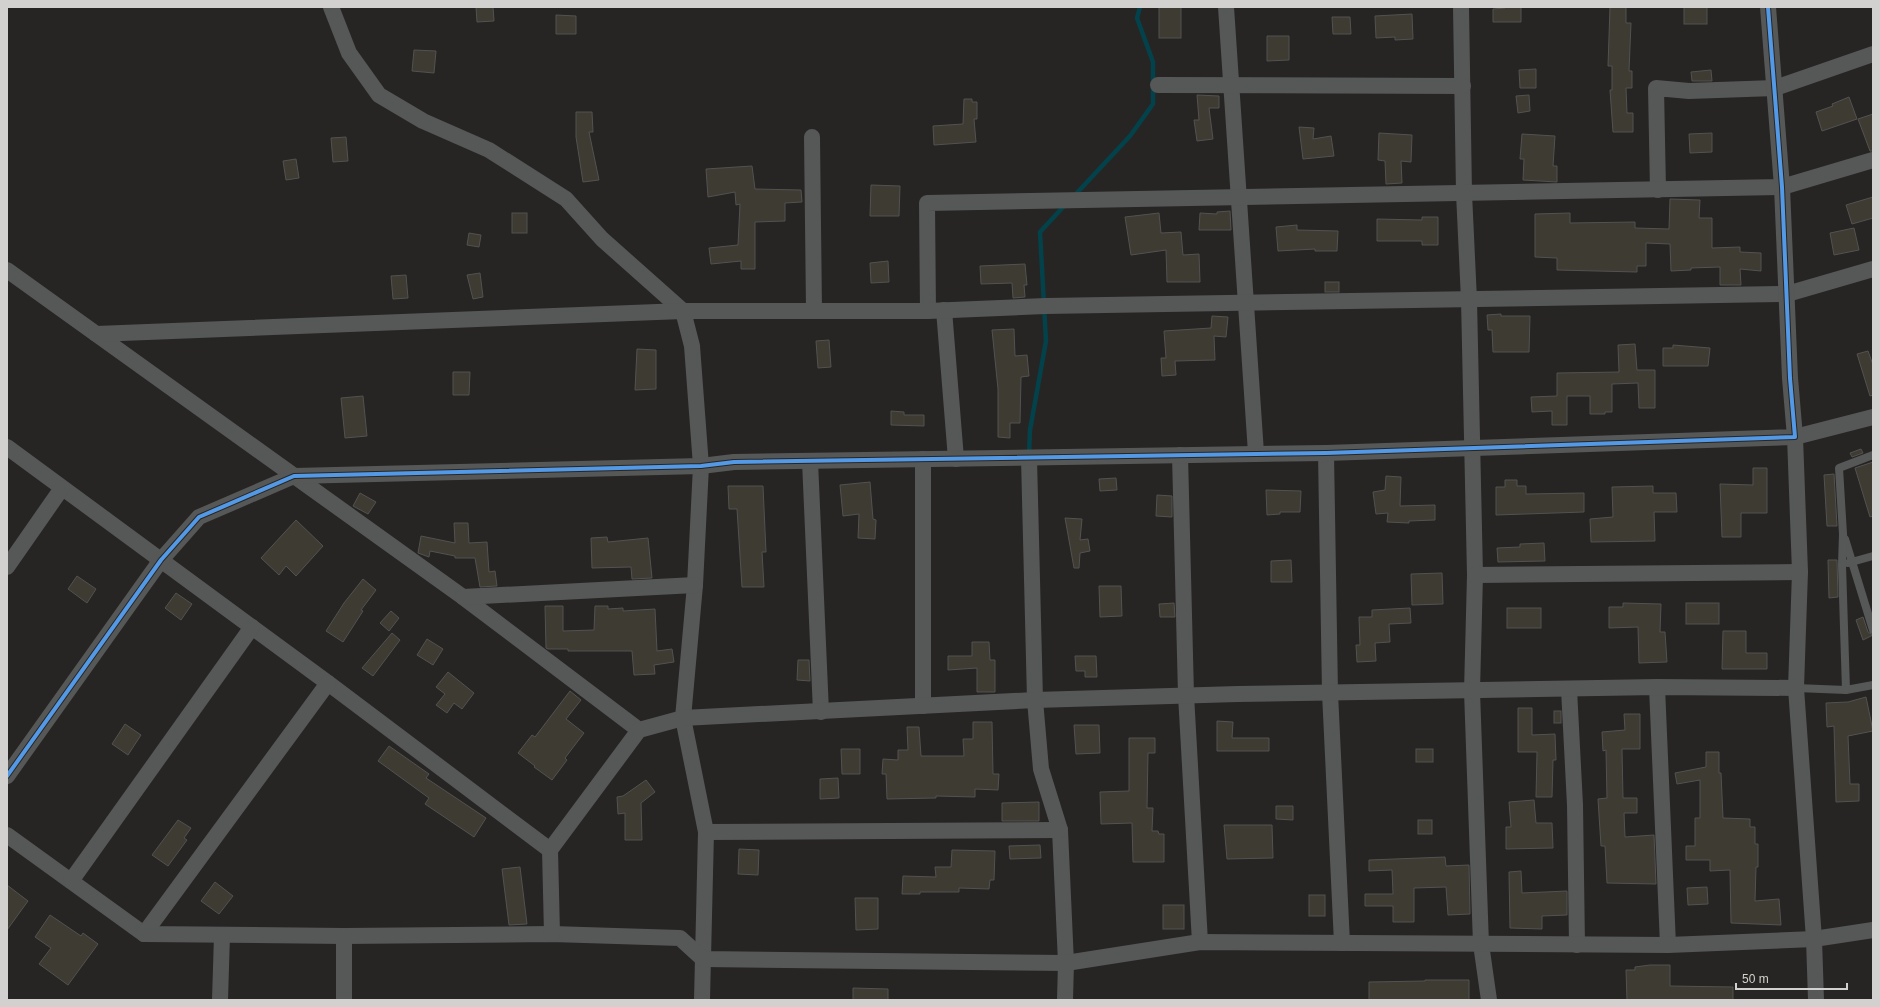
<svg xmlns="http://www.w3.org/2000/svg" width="1880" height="1007" viewBox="0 0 1880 1007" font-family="Arial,sans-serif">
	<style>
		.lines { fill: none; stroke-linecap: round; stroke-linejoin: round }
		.stream { stroke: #03424a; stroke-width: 4.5 }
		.building { fill: #3e3b32; stroke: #535251 }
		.service { stroke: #565757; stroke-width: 8 }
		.minor { stroke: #565757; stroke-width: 16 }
		.cycleway-casing { stroke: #272623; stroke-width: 6 }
		.cycleway { stroke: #5399e6; stroke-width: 4 }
	</style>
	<rect width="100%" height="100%" fill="#262524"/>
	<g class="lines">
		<g class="stream">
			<polyline points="1075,195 1130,136 1153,104 1153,62 1137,18 1140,7"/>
			<polyline points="1029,454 1030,430 1046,341 1040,232 1065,205"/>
		</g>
	</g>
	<g class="building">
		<polygon points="476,7 493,7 494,21 477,22"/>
		<rect x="1159" y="7" width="22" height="31"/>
		<polygon points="1505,7 1521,7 1521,22 1493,22 1493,9 1505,8"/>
		<polygon points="1610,7 1626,7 1626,23 1631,23 1629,71 1632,71 1632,88 1626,88 1627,113 1633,113 1633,132 1613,132 1610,90 1612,90 1612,66 1608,66"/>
		<rect x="1684" y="7" width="23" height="17"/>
		<polygon points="1412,14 1413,39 1395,40 1395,37 1376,38 1375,16"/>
		<polygon points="556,15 576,16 576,34 556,34"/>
		<polygon points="1332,17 1350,17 1351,34 1333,34"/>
		<polygon points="1267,36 1289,36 1289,60 1267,61"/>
		<polygon points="414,50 436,51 434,73 412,71"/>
		<polygon points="1536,69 1536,88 1520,88 1519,70"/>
		<polygon points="1711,70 1712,81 1692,81 1691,72"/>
		<polygon points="1197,95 1219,96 1219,108 1209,108 1213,139 1197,141 1194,120 1199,120"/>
		<polygon points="1529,95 1530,111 1518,113 1516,96"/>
		<polygon points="1849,97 1857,119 1822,131 1816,112 1833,106 1832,104"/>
		<polygon points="964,99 972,99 972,102 977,102 977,119 974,119 976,142 934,145 933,126 963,124"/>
		<polygon points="576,112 592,112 593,132 589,132 599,180 583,182 576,137"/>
		<polygon points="1873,114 1873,151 1870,151 1858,119"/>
		<polygon points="1299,127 1314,128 1313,139 1331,136 1334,156 1303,159"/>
		<polygon points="1379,133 1412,135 1411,162 1401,161 1402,183 1386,184 1385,161 1378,160"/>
		<polygon points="1712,133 1712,152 1690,153 1689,134"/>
		<polygon points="1522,134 1555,136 1553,166 1557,166 1557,182 1523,180 1524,159 1520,159"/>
		<polygon points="346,137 348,161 333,162 331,138"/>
		<polygon points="296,159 299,178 286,180 283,161"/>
		<polygon points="752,166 755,189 801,190 802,202 785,203 785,221 755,222 755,269 741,269 741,261 711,264 709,248 738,245 740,204 736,205 735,192 708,197 706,169"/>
		<polygon points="871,185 900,186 899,216 870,216"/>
		<polygon points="1873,197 1873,218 1852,224 1846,205"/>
		<polygon points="1670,199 1700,200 1699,218 1712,218 1712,248 1740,247 1740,252 1761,253 1761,271 1740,269 1741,285 1720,285 1720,267 1691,268 1691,270 1671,271 1670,244 1646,243 1646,266 1637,266 1637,272 1557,270 1557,258 1535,257 1535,214 1570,213 1570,223 1635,222 1635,228 1669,229"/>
		<polygon points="1230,211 1231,230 1199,230 1200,213 1217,214 1217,212"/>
		<rect x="512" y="213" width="15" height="20"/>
		<polygon points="1159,213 1161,233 1181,232 1183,255 1199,254 1200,282 1167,282 1166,250 1131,255 1125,217"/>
		<polygon points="1422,217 1438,217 1438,245 1422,245 1422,241 1377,241 1377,219 1422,220"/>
		<polygon points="1297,225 1297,230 1338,231 1337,251 1315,251 1315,249 1278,251 1276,227"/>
		<polygon points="1854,228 1859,250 1834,255 1830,233"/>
		<polygon points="469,233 481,235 479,247 467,245"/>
		<polygon points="888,261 889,282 871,283 870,263"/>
		<polygon points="1025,264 1027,285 1024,285 1025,297 1013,298 1012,283 981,284 980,266"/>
		<polygon points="480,273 483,297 473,299 467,275"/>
		<polygon points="406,275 408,298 393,299 391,276"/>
		<rect x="1325" y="282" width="14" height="10"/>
		<polygon points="1501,314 1501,316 1530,316 1529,352 1493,352 1492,330 1488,330 1487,315"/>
		<polygon points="1212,316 1228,317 1226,337 1214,336 1215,360 1175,361 1176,375 1162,376 1161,358 1166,358 1164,331 1211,328"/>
		<polygon points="1014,329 1015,356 1027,355 1029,376 1021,377 1020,423 1010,423 1010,438 998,437 998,389 992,330"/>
		<polygon points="829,340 831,367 818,368 816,341"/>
		<polygon points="1635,344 1637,370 1655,370 1655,408 1639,408 1638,383 1612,384 1612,412 1605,412 1605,414 1590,414 1590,396 1567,396 1567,425 1552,425 1552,411 1532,412 1531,397 1557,396 1557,373 1619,372 1618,345"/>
		<polygon points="1673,345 1710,348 1708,366 1663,366 1663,348 1673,348"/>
		<polygon points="637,349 656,350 656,389 635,390"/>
		<polygon points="1868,351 1873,365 1873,395 1870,396 1857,354"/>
		<polygon points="453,372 470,372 469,395 453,395"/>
		<polygon points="363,396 367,436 345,438 341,398"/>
		<polygon points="891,411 904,412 904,415 924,415 924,426 891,425"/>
		<polygon points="1861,449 1863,453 1852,457 1850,453"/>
		<polygon points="1873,462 1873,516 1870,517 1855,468"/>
		<polygon points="1753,468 1767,468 1767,513 1741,513 1741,537 1722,537 1720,484 1753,485"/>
		<polygon points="1834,474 1837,526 1827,526 1824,475"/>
		<polygon points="1386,476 1401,477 1400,506 1435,505 1435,520 1409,521 1409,523 1387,522 1388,513 1376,514 1373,492 1385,490"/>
		<polygon points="1116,478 1117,490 1100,491 1099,479"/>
		<polygon points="1505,480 1517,480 1517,486 1526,486 1526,494 1584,493 1584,512 1496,515 1496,487 1505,487"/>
		<polygon points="870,482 873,519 876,520 875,539 858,538 859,514 843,516 840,485"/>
		<polygon points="728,486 763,486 766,552 762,552 764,587 742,587 737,509 729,509"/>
		<polygon points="1653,486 1653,493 1676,493 1677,512 1654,512 1655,541 1591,542 1590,519 1613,517 1612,487"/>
		<polygon points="1266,490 1301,491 1300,512 1280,512 1280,514 1267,515"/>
		<polygon points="360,493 376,502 368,514 353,506"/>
		<polygon points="1157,495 1172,496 1172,517 1156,516"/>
		<polygon points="1065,518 1082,519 1080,540 1088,539 1090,551 1080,553 1079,568 1074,568"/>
		<polygon points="296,520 323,546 296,576 286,566 279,575 261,558"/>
		<polygon points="454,523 468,523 469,543 487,542 489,572 495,571 497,586 480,587 475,558 455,558 455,556 430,551 429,557 418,553 421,536 455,543"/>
		<polygon points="607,537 608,542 648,538 652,578 632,579 631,567 592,568 591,538"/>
		<polygon points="1544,543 1545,561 1498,562 1497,548 1520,547 1520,544"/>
		<polygon points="1291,560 1292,582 1271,582 1271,561"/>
		<polygon points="1828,560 1837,560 1838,597 1829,598"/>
		<polygon points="1442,573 1443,604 1412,605 1411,574"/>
		<polygon points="77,576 96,589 87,603 68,589"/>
		<polygon points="363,579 376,590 361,610 363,611 343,642 326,631 344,603"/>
		<polygon points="1099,586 1121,586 1122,616 1100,617"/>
		<polygon points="176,593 192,604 181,620 165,608"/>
		<polygon points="1174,603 1175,617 1160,617 1159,604"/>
		<polygon points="1623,603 1661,604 1660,632 1665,632 1667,662 1639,663 1638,627 1609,628 1609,607 1623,607"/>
		<rect x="1686" y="603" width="33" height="21"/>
		<polygon points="545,606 563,606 563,631 594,630 595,606 608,606 608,609 623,608 623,611 655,609 657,651 672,649 674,662 654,665 655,674 634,675 632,651 568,651 568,649 548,649 546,648"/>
		<polygon points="1410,608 1411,623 1389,624 1390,642 1375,643 1376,661 1357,662 1356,645 1360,645 1359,617 1372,617 1372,610"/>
		<rect x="1507" y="608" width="34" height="20"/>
		<polygon points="391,611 399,618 389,631 380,623"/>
		<polygon points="1863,617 1868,632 1873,635 1863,640 1856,620"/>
		<polygon points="1723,631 1746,631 1746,653 1767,653 1767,669 1722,669"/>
		<polygon points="392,633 400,640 373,676 362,668"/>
		<polygon points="427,639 443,649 433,665 417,655"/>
		<polygon points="972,642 989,642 990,660 995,660 995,692 977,692 977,668 948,670 948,656 972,656"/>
		<polygon points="1075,656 1096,656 1097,677 1085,677 1085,671 1076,671"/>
		<polygon points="798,660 809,660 810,681 797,680"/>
		<polygon points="448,672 474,693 462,709 454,703 447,713 436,705 445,694 436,687"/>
		<polygon points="570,691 581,700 566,719 584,733 565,758 567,760 552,780 534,767 535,766 518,753 532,735 535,737"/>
		<polygon points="1866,697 1873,731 1848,736 1850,784 1859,784 1859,801 1836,802 1834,726 1827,727 1826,703 1848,702"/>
		<polygon points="1518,708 1532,708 1532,735 1555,734 1556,760 1553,760 1552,797 1536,797 1537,752 1518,752"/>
		<rect x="1554" y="711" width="7" height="12"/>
		<polygon points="1624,714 1640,714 1640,749 1622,749 1623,798 1637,798 1637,813 1624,813 1625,837 1654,835 1656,884 1607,883 1605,846 1601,846 1598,799 1607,798 1606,750 1603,751 1602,732 1625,730"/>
		<polygon points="1217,721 1233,722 1232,738 1269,738 1269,751 1217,751"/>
		<polygon points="973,722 992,722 993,774 999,774 998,790 975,789 975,797 936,796 936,798 887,799 886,774 882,774 883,759 898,760 898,750 908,750 907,727 919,727 921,756 964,756 963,739 973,739"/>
		<polygon points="125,724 141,735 128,755 112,744"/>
		<polygon points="1074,725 1099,725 1100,753 1076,754"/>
		<polygon points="1129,738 1155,738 1155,753 1148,753 1147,808 1153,808 1152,831 1158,831 1159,834 1164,834 1164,862 1133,862 1132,823 1101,824 1100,792 1129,791"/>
		<polygon points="389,746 429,774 426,778 486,818 474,837 425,804 429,798 378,761"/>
		<polygon points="841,749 860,749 860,774 842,774"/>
		<rect x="1416" y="749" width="17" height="13"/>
		<polygon points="1706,752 1719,752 1719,773 1721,773 1723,818 1750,819 1750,827 1755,827 1755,844 1758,844 1758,867 1756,867 1755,901 1779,899 1781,925 1731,923 1730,870 1710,871 1710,860 1686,860 1686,846 1695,846 1695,818 1700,818 1700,780 1677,784 1675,773 1706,767"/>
		<polygon points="838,778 839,798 820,799 820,779"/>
		<polygon points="646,780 655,792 641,803 642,840 625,840 625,813 618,814 617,797 623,796"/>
		<polygon points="1534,800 1536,823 1552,823 1553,848 1506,849 1506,827 1511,827 1509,802"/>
		<polygon points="1039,802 1039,821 1002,821 1002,803"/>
		<polygon points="1276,806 1293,806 1293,820 1276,819"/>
		<polygon points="178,820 191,828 184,838 187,840 168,866 152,855"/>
		<rect x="1418" y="820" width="14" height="14"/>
		<polygon points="1224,825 1272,825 1273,858 1227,859"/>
		<polygon points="1040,845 1041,858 1010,859 1009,846"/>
		<polygon points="739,849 759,850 758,875 738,874"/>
		<polygon points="952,850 995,851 994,880 990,880 989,889 959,888 959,892 920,892 920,894 902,894 903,876 936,877 935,867 951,867"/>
		<polygon points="1445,857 1446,866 1469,865 1470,914 1448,915 1446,887 1414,888 1414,922 1393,922 1393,906 1365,906 1365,894 1393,894 1392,870 1369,871 1369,860"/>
		<polygon points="520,867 527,924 509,925 502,869"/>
		<polygon points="1521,871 1522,893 1567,891 1567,915 1542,916 1542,929 1510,928 1509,872"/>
		<polygon points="215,882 233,896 219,914 201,901"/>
		<polygon points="7,885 28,901 7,930"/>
		<polygon points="1707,887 1708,904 1688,905 1687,888"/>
		<rect x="1309" y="895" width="16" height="21"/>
		<polygon points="855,898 878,898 878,929 856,930"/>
		<rect x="1163" y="905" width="21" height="24"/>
		<polygon points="50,915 81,936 83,933 98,944 68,985 39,964 51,948 35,937"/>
		<polygon points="1650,965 1670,965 1670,986 1733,987 1733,1000 1627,1000 1626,970 1635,970 1635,967"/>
		<polygon points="1425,980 1469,980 1469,1000 1369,1000 1369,982 1425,981"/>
		<polygon points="853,988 888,989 888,1000 853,1000"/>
	</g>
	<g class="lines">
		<g class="service">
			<polyline points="1845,539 1873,630"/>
			<polyline points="1848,563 1873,556"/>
			<polyline points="1796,688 1846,690 1873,685"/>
			<polyline points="1846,690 1842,565 1843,534 1839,468 1873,455"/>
		</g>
		<g class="minor">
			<polyline points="331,7 349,53 379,95 423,121 489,150 566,199 602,239 683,311 692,346 701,466 695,585 683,718 706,832 702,1000"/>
			<polyline points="1226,7 1256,453"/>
			<polyline points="1461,7 1464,193 1469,300 1475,575 1472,691 1481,944 1489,1000"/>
			<polyline points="1158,85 1463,86"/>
			<polyline points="812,137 814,310"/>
			<polyline points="1658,190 1656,88 1689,91 1775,88 1873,54"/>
			<polyline points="7,270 463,597 639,730"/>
			<polyline points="944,310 956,459"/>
			<polyline points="928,311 927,203 1782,187 1873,160"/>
			<polyline points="96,334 683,311 928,311 1045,306 1787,294 1873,269"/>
			<polyline points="7,447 328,683 550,850"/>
			<polyline points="1326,453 1330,693 1342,943"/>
			<polyline points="1180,455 1186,695 1200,942"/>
			<polyline points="1029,458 1035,700 1041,769 1060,830 1066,963 1065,1000"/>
			<polyline points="923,459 923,706"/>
			<polyline points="810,461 821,712"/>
			<polyline points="7,567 62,488"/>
			<polyline points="1475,575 1800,572"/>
			<polyline points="463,597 695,585"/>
			<polyline points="1657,687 1668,945"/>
			<polyline points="1569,689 1575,805 1577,945"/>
			<polyline points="7,776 161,560 199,517 294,476 701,466 734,462 1326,453 1795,437 1790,378 1782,187 1768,7"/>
			<polyline points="706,832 1060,830"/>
			<polyline points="7,835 144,934 344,936 552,934 680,938 703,959 1066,963 1200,942 1668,945 1814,939 1873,930"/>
			<polyline points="71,881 252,627"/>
			<polyline points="144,934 328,683"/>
			<polyline points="552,934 550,850 639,730 683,718 1035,700 1238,694 1657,687 1796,688"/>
			<polyline points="220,1000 222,935"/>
			<polyline points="344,1000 344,936"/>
			<polyline points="1816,1000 1814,939 1796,688 1800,572 1795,437 1873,417"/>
		</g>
		<g class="cycleway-casing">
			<polyline id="cycleway" points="7,776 161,560 199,517 294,476 701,466 734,462 1326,453 1795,437 1790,378 1782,187 1768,7"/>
		</g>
		<use href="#cycleway" class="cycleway"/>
	</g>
	<rect width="1880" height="1007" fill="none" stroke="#d2d1cf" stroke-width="16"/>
	<path d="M1736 983v6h111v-6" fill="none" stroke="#d2d1cf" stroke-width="2"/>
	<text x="1742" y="983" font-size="12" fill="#d2d1cf" stroke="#272623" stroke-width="3" paint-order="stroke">50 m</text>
</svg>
